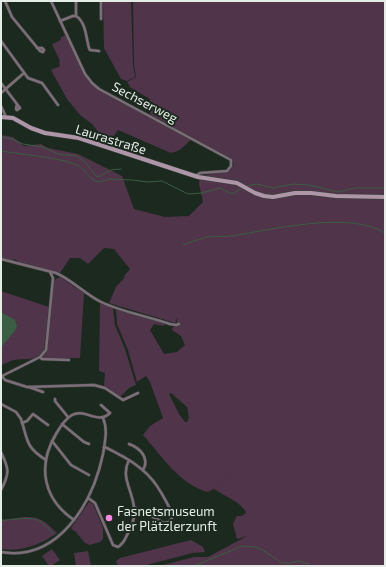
<svg xmlns="http://www.w3.org/2000/svg" width="386" height="567" viewBox="0 0 386 567" font-family="'Exo 2',sans-serif">
	<style>
		.green { fill: #503449; fill-rule: evenodd }
		.water { fill: #3a5e43 }
		.lines { fill: none; stroke-linecap: round; stroke-linejoin: round }
		.stream { stroke: #3a5e43; stroke-width: 1 }
		.street-casing { stroke: #38443b; stroke-width: 3.5 }
		.secondary-casing { stroke: #38443b; stroke-width: 5 }
		.street { stroke: #7d6d78; stroke-width: 2.5 }
		.secondary { stroke: #af95a8; stroke-width: 4 }
		.poi-dot { fill: #fd86e2; stroke: #1c291f; stroke-width: 1.5 }
		.labels { text-anchor: middle; stroke-width: 4; stroke-linejoin: round; paint-order: stroke }
		.street-label { font-size: 13px; fill: #e4ece6; stroke: #1c291f }
		.poi-label { font-size: 13px; fill: #e4ece6; stroke: #1c291f; text-anchor: start }
	</style>
	<rect width="100%" height="100%" fill="#1c291f"/>
	<g class="green">
		<polygon points="103,1 131,1 133,65 135,77 127,81 121,79 104,48"/>
		<path d="M133 1H385V566H159L194 557H208L247 536 237 539 233 524 237 516H242L246 513C244 504 223 495 214 489L240 459 215 488 208 492C180 485 161 455 143 435L150 426 163 418 150 382 146 376 137 382 128 350 117 324 116 308 165 323 164 326 154 324 150 330 164 354 177 352 185 345 181 336 172 330 173 327 176 326 178 317 175 323 109 303 116 287 125 277 124 276 130 269 114 249 104 248 88 264 80 258H70L60 273 21 264 15 259 11 261 1 258V135L13 137 24 146 41 144 48 148 78 154 122 176 134 209 165 217 189 216 203 202 199 184 200 176 229 171 234 165 231 158 212 149 151 115 148 107 150 99 131 88 127 82 136 77 134 65ZM171 393 187 407 189 418 187 422H185L179 414 169 394Z"/>
		<path d="M67 34 85 74 99 89 191 139C186 145 179 152 171 153L118 130 108 144 92 124 80 115 67 99 51 70 60 66 59 62 60 61 52 44 61 40 60 38Z"/>
		<polygon points="60,277 84,293 80,358 42,358 48,344 54,280"/>
		<path d="M1 291 49 307 44 350C36 362 25 358 14 360 9 361 5 364 1 365Z"/>
		<polygon points="100,303 113,308 115,325 125,349 136,385 129,388 120,397 104,386 105,373 99,371"/>
		<polygon points="89,502 93,504 103,528 103,539 100,542 90,545 85,543 75,531 74,531 71,528"/>
		<path d="M25 517C43 517 45 522 57 533 40 545 21 552 1 549V519L3 520Z"/>
		<polygon points="191,540 203,547 205,552 192,553 143,566 118,566 116,561 120,558"/>
		<polygon points="52,549 60,560 51,566 49,566 42,556"/>
		<polygon points="88,551 91,566 76,566 74,553"/>
	</g>
	<polygon class="water" points="1,312 15,320 17,326 14,332 1,347"/>
	<g class="lines">
		<g class="stream">
			<polyline points="1,137 12,139 23,144 43,147 58,154 77,156 86,163 96,176 98,177 111,170 121,169"/>
			<path d="M1 151C25 155 51 156 75 164 85 167 88 180 99 182L110 179 132 180 148 182 162 181 188 194 202 193 220 188 232 194 241 189"/>
			<polyline points="247,186 257,184 273,188 293,184 309,185 338,192 355,188 385,188"/>
			<path d="M183 245C191 242 199 239 207 237 214 236 223 237 231 236 271 230 350 210 385 233"/>
			<path d="M1 520C6 521 11 519 17 519 37 517 41 520 54 535"/>
			<polyline points="312,565 314,566"/>
			<polyline points="194,566 242,546 256,547 264,551 282,563 289,563 299,561 309,564"/>
		</g>
		<g class="street-casing">
			<g id="street">
				<polyline points="5,1 12,17 40,51 43,52 44,50 42,48 37,48"/>
				<polyline points="51,1 85,74 92,83 99,89 231,160 231,166 227,171 200,173 196,176"/>
				<path d="M76 1V16C86 22 86 38 89 48L90 50 99 51"/>
				<polyline points="101,1 101,19"/>
				<polyline points="60,21 73,16 76,16"/>
				<polyline points="1,41 28,78 42,83 58,105"/>
				<polyline points="1,83 20,108 17,110 16,109 17,104"/>
				<polyline points="1,93 24,73"/>
				<polyline points="1,106 6,117"/>
				<path d="M1 259 56 273C72 280 85 294 101 302 122 312 147 316 170 324L176 325 179 324"/>
				<polyline points="40,357 42,359 69,360"/>
				<polyline points="2,376 5,380 27,387 94,385 105,388 123,400 138,393"/>
				<polyline points="2,376 40,357 46,350 53,278 50,272"/>
				<polyline points="29,387 43,392"/>
				<polyline points="55,399 55,401 68,417"/>
				<path d="M1 404 16 412 21 419C28 440 25 447 46 460"/>
				<polyline points="22,423 27,421 33,414 48,425"/>
				<polyline points="62,424 84,442 89,444"/>
				<polyline points="52,441 71,465 89,475"/>
				<path d="M129 444C140 448 150 458 143 470"/>
				<path d="M104 447C111 449 117 454 124 457 150 472 159 486 172 513V518L169 522 164 523 134 507"/>
				<path d="M1 452C9 469 10 473 1 490"/>
				<path d="M88 498 95 503 113 545 118 547C123 544 125 540 127 535 132 527 135 517 134 508 133 491 120 477 129 460"/>
				<path d="M74 520C43 499 37 466 56 434 60 427 65 419 72 415 85 408 98 425 110 413L101 405"/>
				<path d="M1 552C59 562 93 502 103 454 105 442 108 429 103 418"/>
			</g>
		</g>
		<g class="secondary-casing">
			<polyline id="secondary" points="1,117 13,118 31,128 45,133 79,138 198,177 237,183 255,193 264,196 273,197 295,193 311,193 336,196 385,197"/>
		</g>
		<use href="#street" class="street"/>
		<use href="#secondary" class="secondary"/>
	</g>
	<circle class="poi-dot" cx="109" cy="518" r="4"/>
	<g class="labels">
		<g class="street-label">
			<text transform="translate(145 102) rotate(28)" y="5">Sechserweg</text>
			<text transform="translate(111 139) rotate(17)" y="5">Laurastraße</text>
		</g>
		<g class="poi-label">
			<text x="117" y="516">Fasnetsmuseum<tspan x="117" dy="15">der Plätzlerzunft</tspan></text>
		</g>
	</g>
	<rect width="386" height="567" fill="none" stroke="#e4ece6" stroke-width="4"/>
</svg>
